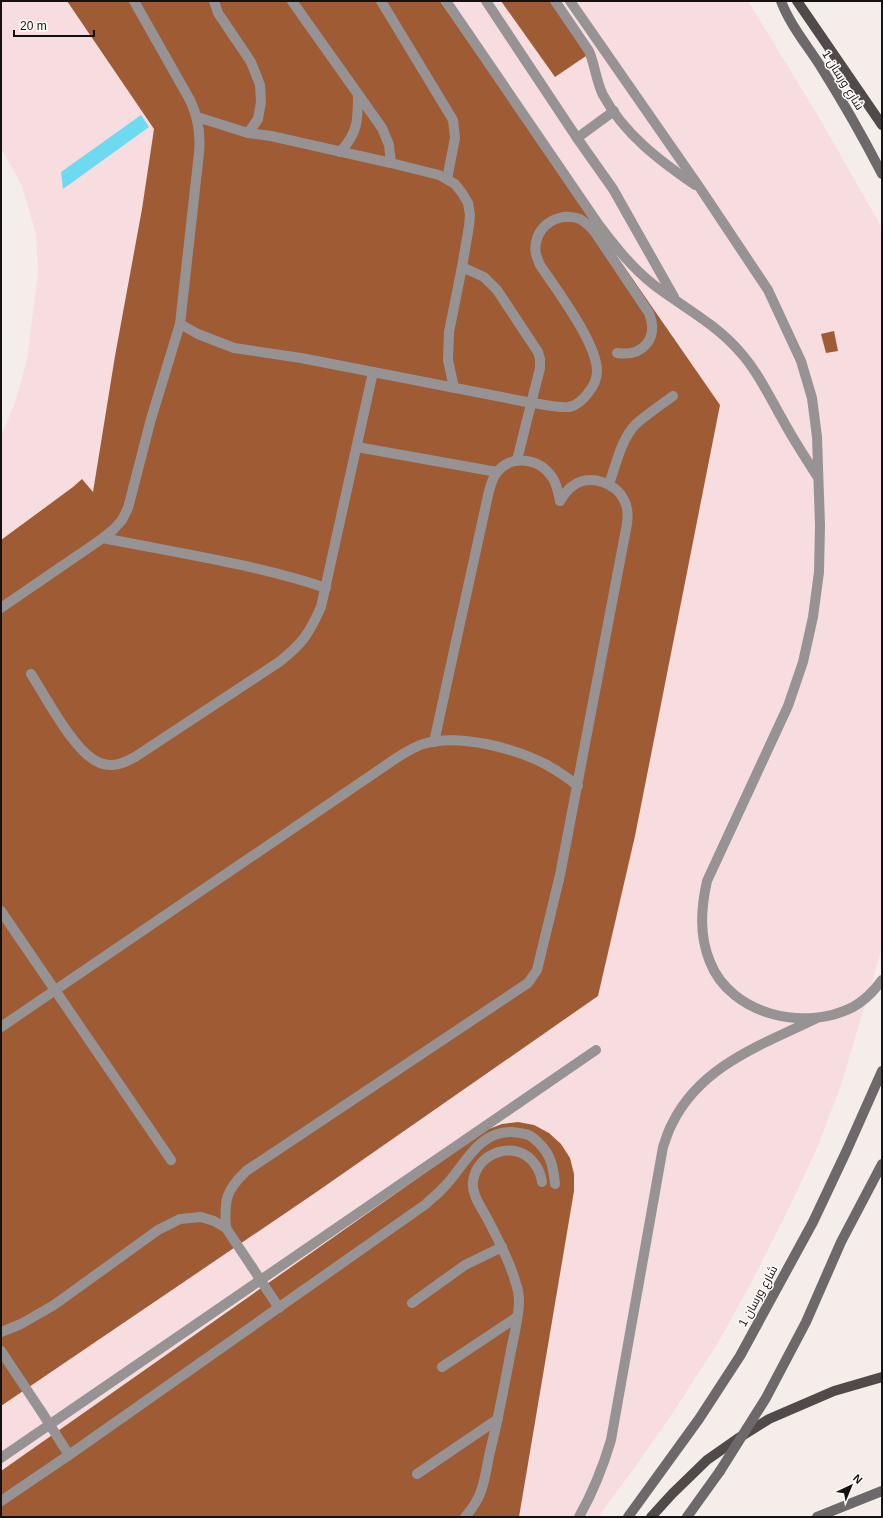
<svg xmlns="http://www.w3.org/2000/svg" width="883" height="1518" viewBox="0 0 883 1518" font-family="Arial,Cairo,sans-serif">
	<style>
		.commercial { fill: #f8dde0 }
		.water { fill: #6edaf1 }
		.building { fill: #9f5b34 }
		.lines { fill: none; stroke-linecap: round; stroke-linejoin: round }
		.lane { stroke: #979394; stroke-width: 10 }
		.secondary { stroke: #6d6869; stroke-width: 10 }
		.primary { stroke: #504a4b; stroke-width: 10 }
		.lane-bridge { stroke: #979394; stroke-width: 10 }
		.secondary-bridge { stroke: #6d6869; stroke-width: 10 }
		.labels { text-anchor: middle; stroke-width: 3; stroke-linejoin: round; paint-order: stroke }
		.street-label { font-size: 12px; fill: #141110; stroke: #fefbfa }
	</style>
	<rect width="100%" height="100%" fill="#f4ede9"/>
	<polygon class="commercial" points="1,1 748,1 820,119 882,228 882,948 841,1085 818,1146 788,1210 754,1277 718,1343 674,1411 633,1470 598,1517 1,1517 1,436 15,403 27,360 38,272 36,234 22,186 1,148"/>
	<polygon class="water" points="141,115 149,127 63,189 61,172"/>
	<g class="building">
		<polygon points="67,1 440,1 720,405 635,836 598,996 315,1193 1,1406 1,540 73,487 82,479 93,492 115,356 142,209 154,129"/>
		<polygon points="501,1 551,1 589,54 555,77"/>
		<polygon points="834,331 838,351 826,353 821,334"/>
		<polygon points="518,1122 534,1125 549,1133 561,1144 570,1158 574,1174 574,1191 519,1517 1,1517 1,1471 486,1130 502,1124"/>
	</g>
	<g class="lines">
		<g class="lane">
			<polyline points="214,1 218,13 251,62 260,85 261,102 258,119 248,133"/>
			<polyline points="292,1 382,128 389,145 391,163"/>
			<polyline points="381,1 453,120 455,138 447,179"/>
			<path d="M446 1 599 225C615 246 632 268 654 285 683 307 716 324 740 352 759 373 771 400 785 424 795 442 806 459 817 476"/>
			<polyline points="486,1 577,138 613,189 674,297"/>
			<path d="M555 1 589 51C595 65 596 81 603 95 624 134 660 161 695 185"/>
			<path d="M570 1 700 188 768 290 801 361 812 398 817 437 820 525 819 572 813 617 803 662 788 706 707 881C701 908 699 935 710 962 731 1015 805 1032 853 1007 864 1001 874 991 882 980"/>
			<polyline points="197,117 248,133 271,136 391,163 439,175 455,184 462,193 468,203 470,215 469,226 462,267 449,332 448,360 454,388"/>
			<polyline points="577,138 614,111"/>
			<path d="M340 152C358 133 358 120 358 95"/>
			<polyline points="462,267 484,277 497,290 538,352 540,359 540,368 517,460"/>
			<path d="M180 324 198 334 234 348 301 358 532 403C543 404 557 408 568 407 576 406 584 399 588 393 593 387 597 379 597 371 597 343 556 289 540 265 537 258 534 251 536 243 539 224 559 213 577 218 584 220 589 226 594 231L649 313C659 338 643 357 617 353"/>
			<polyline points="357,447 497,472"/>
			<path d="M609 484C616 465 621 439 636 424 647 414 661 405 673 396"/>
			<path d="M103 538C178 553 254 564 326 588"/>
			<path d="M1 608 103 538 113 530 122 520 128 508 151 419 180 324 199 153C201 133 198 117 190 100L134 1"/>
			<path d="M31 674C46 697 75 754 100 763 113 768 124 763 135 757L279 662C302 644 309 634 321 607L373 372"/>
			<path d="M434 742 489 491C491 484 493 476 498 471 513 454 540 459 552 477 557 484 558 492 560 501"/>
			<polyline points="1,911 171,1160"/>
			<path d="M1 1027 398 757C406 752 414 747 423 744 458 733 515 748 547 765 558 771 568 778 578 786"/>
			<path d="M226 1228C224 1200 226 1190 246 1171L528 983 537 970 560 875 627 524C628 516 628 507 624 500 616 483 591 474 574 485 568 489 564 494 560 501"/>
			<polyline points="412,1303 465,1265 502,1247"/>
			<polyline points="1,1332 21,1324 54,1305 158,1230 180,1219 201,1217 214,1221 226,1228 252,1267"/>
			<polyline points="1,1351 41,1411"/>
			<polyline points="442,1367 517,1317"/>
			<polyline points="1,1458 596,1050"/>
			<polyline points="417,1474 498,1419"/>
			<path d="M1 1501 69 1455 426 1204C432 1198 439 1193 444 1187 465 1166 477 1131 512 1132 519 1133 527 1133 532 1137 550 1151 553 1163 555 1184"/>
			<path d="M465 1517C472 1509 478 1500 481 1491 485 1480 487 1467 489 1456 497 1424 503 1393 509 1361 512 1343 519 1319 519 1301 519 1295 518 1289 516 1284 511 1264 498 1239 488 1220 482 1208 471 1195 473 1181 477 1152 516 1139 534 1163 539 1169 541 1175 542 1182"/>
			<path d="M579 1517C593 1492 603 1467 611 1440L663 1147C666 1139 668 1131 672 1124 700 1066 761 1045 815 1019"/>
		</g>
		<g class="secondary">
			<path d="M781 1C790 25 807 45 821 67 843 102 863 137 882 174"/>
			<polyline points="628,1517 699,1419 740,1356 813,1222 846,1152 882,1071"/>
			<polyline points="687,1517 720,1471"/>
			<polyline points="817,1517 882,1491"/>
		</g>
		<g class="primary">
			<polyline points="797,1 882,125"/>
			<polyline points="651,1517 672,1494 707,1460 737,1439 769,1419 834,1391 882,1377"/>
		</g>
		<g class="lane-bridge">
			<polyline points="252,1267 279,1308"/>
			<polyline points="41,1411 69,1455"/>
		</g>
		<polyline class="secondary-bridge" points="720,1471 766,1398 806,1322 841,1242 882,1164"/>
	</g>
	<g class="labels">
		<g class="street-label">
			<text transform="translate(843 80) rotate(58)" y="4">شارع ورسان 1</text>
			<text transform="translate(758 1296) rotate(-61)" y="4">شارع ورسان 1</text>
		</g>
	</g>
	<rect width="883" height="1518" fill="none" stroke="#141110" stroke-width="4"/>
	<g transform="translate(851 1486) rotate(44)" stroke="#fefbfa" stroke-width="3" paint-order="stroke">
	<path d="M0-3L7 15L0 10L-7 15Z" fill="#141110"/>
	<text y="-6" font-size="11" font-weight="bold" text-anchor="middle" fill="#141110">N</text>
	</g>
	<path d="M14 30v6h80v-6" fill="none" stroke="#141110" stroke-width="2"/>
	<text x="20" y="30" font-size="12" fill="#141110" stroke="#fefbfa" stroke-width="3" paint-order="stroke">20 m</text>
</svg>
